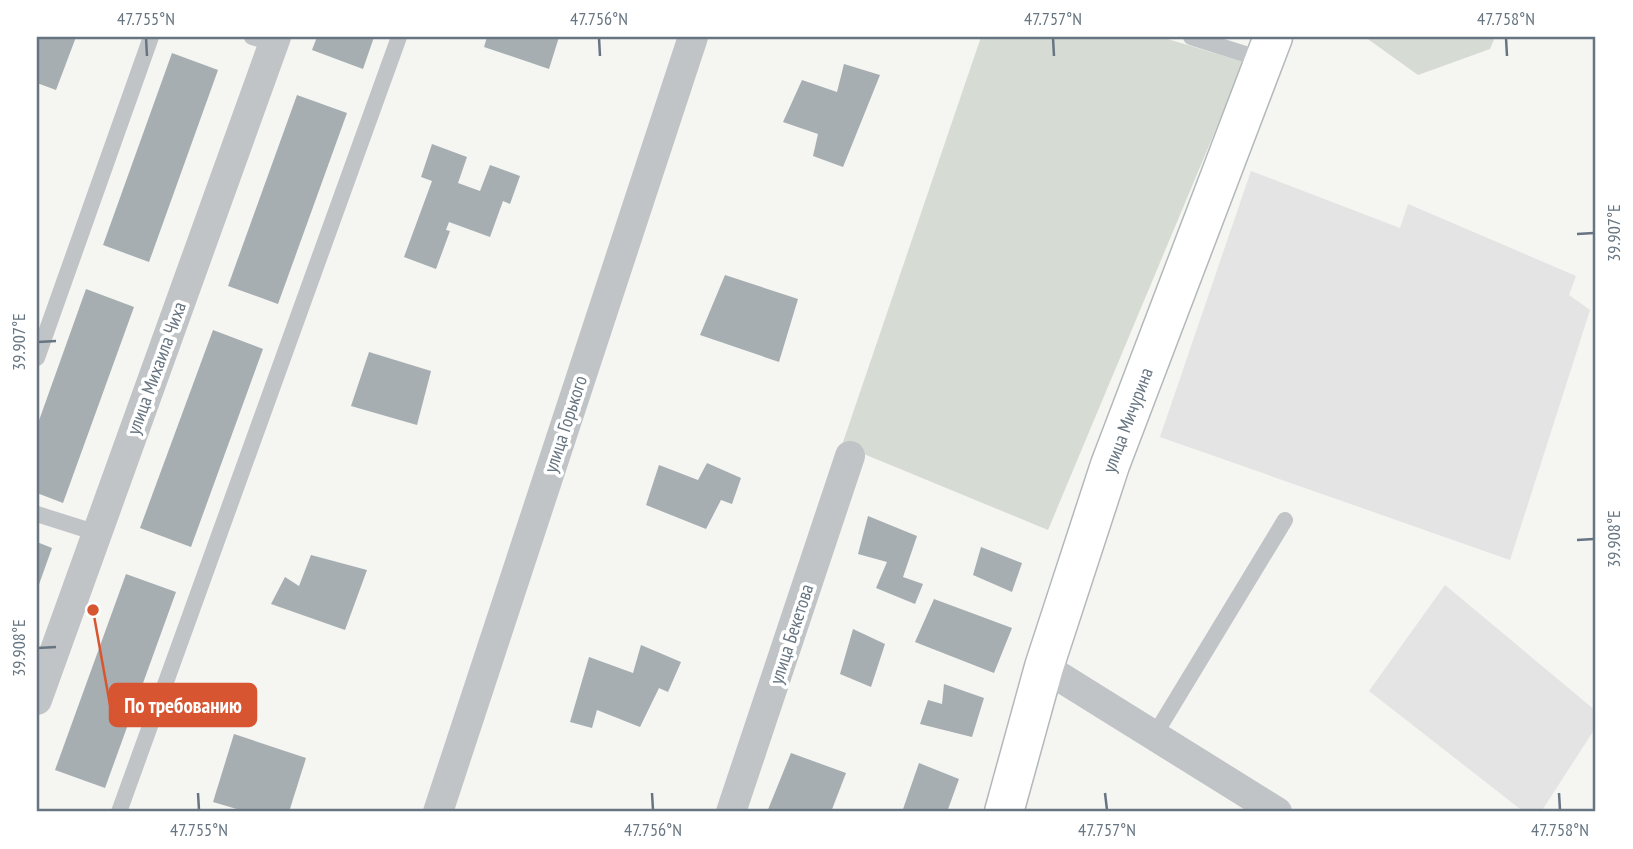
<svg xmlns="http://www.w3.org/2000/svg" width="1633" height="849" viewBox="0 0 1633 849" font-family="'PT Sans Narrow',sans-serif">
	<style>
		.built { fill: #e3e4e3 }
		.green { fill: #d6dcd3 }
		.building { fill: #a6aeb2 }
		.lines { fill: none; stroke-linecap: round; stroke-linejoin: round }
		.secondary-casing { stroke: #b3b8bb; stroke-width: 41 }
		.lane { stroke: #c0c4c7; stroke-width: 16 }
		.street { stroke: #c0c4c7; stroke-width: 30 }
		.secondary { stroke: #fff; stroke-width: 38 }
		.ticks { fill: none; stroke: #667581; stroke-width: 2.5 }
		.labels { text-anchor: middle; stroke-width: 7; stroke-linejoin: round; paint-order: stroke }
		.street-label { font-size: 19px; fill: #667581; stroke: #fff }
		.leader { fill: none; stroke: #d75530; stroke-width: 2.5 }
		.callout-dot { fill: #d75530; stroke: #fff; stroke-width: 2.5 }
		.callout { fill: #d75530; stroke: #d75530; stroke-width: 2.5 }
		.callout-label { font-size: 21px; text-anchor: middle; font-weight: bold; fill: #fff }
		.neatline { fill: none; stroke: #667581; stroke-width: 2.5 }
		.ticks-label { font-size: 18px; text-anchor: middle; fill: #667581 }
	</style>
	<rect width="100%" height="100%" fill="#f5f5f2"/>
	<g class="built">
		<polygon points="1251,171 1400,228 1408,204 1576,276 1569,295 1590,310 1510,560 1160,437"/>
		<polygon points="1445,585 1596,711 1596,727 1541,812 1524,812 1369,691"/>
	</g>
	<g class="green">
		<polygon points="981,37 1161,37 1244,62 1048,530 842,445"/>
		<polygon points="1365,37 1495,37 1490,49 1418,75"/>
	</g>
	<g class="building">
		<polygon points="37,37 76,37 56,90 37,83"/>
		<polygon points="317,37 374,37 363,69 312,50"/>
		<polygon points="487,37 559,37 549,69 484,47"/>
		<polygon points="172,53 218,70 149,262 103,245"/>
		<polygon points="844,64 880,75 843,167 813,156 818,134 783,122 802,80 837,92"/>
		<polygon points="297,95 347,113 278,304 228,286"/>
		<polygon points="432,144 467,157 458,183 480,191 490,165 520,176 510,204 503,201 490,237 449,222 446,230 450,231 436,269 404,257 432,181 421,177"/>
		<polygon points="725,275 798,299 779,362 700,335"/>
		<polygon points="86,289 134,307 63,503 37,493 37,426"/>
		<polygon points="213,330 263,349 191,547 140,528"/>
		<polygon points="369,352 431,371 417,425 351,406"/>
		<polygon points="707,463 741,478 732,504 721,500 706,529 646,505 659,465 698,480"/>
		<polygon points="868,516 917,536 903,577 923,584 915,604 876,588 887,562 858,554"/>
		<polygon points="37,542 52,548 37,590"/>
		<polygon points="981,547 1022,563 1012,592 973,575"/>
		<polygon points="311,555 367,570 345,630 271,604 285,577 299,586"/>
		<polygon points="126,574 176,592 105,788 55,770"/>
		<polygon points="934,599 1012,628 994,673 915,642"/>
		<polygon points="853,629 885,644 871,687 840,674"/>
		<polygon points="641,645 681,662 668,692 659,688 640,727 597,710 592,728 570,722 589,657 633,673"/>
		<polygon points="944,684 984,698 972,737 920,724 928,700 942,704"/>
		<polygon points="234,734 306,758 289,812 247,812 213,802"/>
		<polygon points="791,753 846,773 831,812 767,812"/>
		<polygon points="919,763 959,779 947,812 902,812"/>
	</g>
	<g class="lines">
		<g class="secondary-casing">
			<g id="secondary">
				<path id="s1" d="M1004 812 1044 667 1110 465 1273 37"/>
			</g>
		</g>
		<g class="lane">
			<polyline points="252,37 273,43"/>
			<polyline points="1191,37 1264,60"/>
			<polyline points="37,358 151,37"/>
			<polyline points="37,514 97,533"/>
			<polyline points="1154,736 1285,520"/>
			<polyline points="119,812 399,37"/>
		</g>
		<g class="street">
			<polyline points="1044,667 1277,812"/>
			<polyline points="37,700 276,37"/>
			<polyline points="438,812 693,37"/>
			<polyline points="731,812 850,456"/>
		</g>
		<use href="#secondary" class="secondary"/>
	</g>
	<path class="ticks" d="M146 38 147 56M599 38 600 56M1053 38 1054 56M1506 38 1507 56M1577 234 1594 233M38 342 56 341M1577 540 1594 539M38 648 56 647M198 793 199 810M652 793 653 810M1105 793 1107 810M1559 793 1560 810"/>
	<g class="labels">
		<g class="street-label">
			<text transform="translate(156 368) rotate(-70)" y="7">улица Михаила Чиха</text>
			<text dy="7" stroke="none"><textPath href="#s1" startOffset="411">улица Мичурина</textPath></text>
			<text transform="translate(565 424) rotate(-72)" y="7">улица Горького</text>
			<text transform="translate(791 634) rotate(-72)" y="7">улица Бекетова</text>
		</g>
	</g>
	<path class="leader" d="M93 610L110 705"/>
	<circle class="callout-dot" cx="93" cy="610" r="7"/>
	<rect class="callout" x="110" y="684" width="146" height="42" rx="7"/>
	<g class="callout-label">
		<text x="183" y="713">По требованию</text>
	</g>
	<rect width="1633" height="849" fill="none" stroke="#ffffff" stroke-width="77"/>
	<rect x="38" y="38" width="1556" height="772" class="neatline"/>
	<g class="ticks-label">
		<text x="146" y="25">47.755°N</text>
		<text x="599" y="25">47.756°N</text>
		<text x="1053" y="25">47.757°N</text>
		<text x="1506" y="25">47.758°N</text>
		<text transform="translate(1614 233) rotate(-90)" y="6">39.907°E</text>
		<text transform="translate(19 342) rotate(-90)" y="6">39.907°E</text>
		<text transform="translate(1614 539) rotate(-90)" y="6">39.908°E</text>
		<text transform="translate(19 648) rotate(-90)" y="6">39.908°E</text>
		<text x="199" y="836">47.755°N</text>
		<text x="653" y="836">47.756°N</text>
		<text x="1107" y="836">47.757°N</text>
		<text x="1560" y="836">47.758°N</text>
	</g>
</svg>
